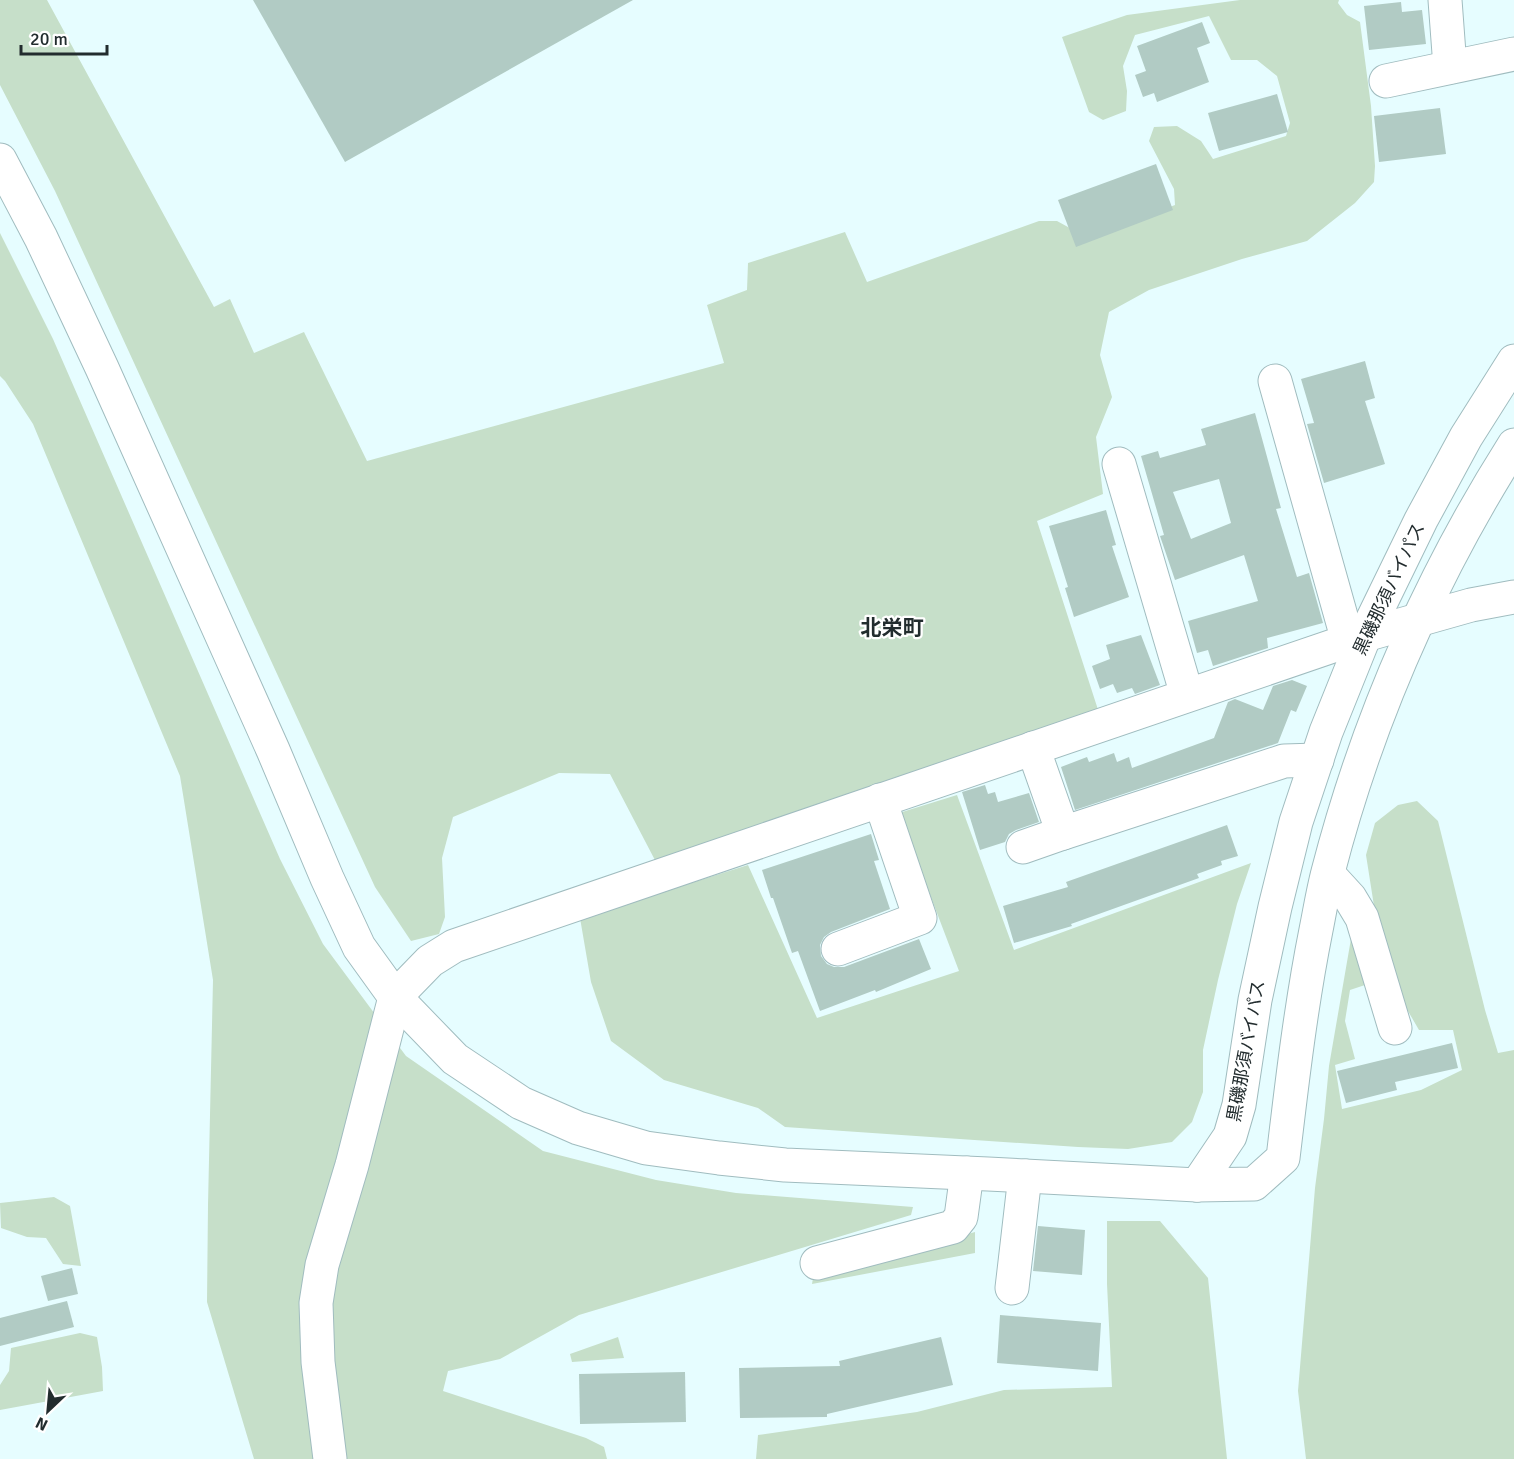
<svg xmlns="http://www.w3.org/2000/svg" width="1514" height="1459" viewBox="0 0 1514 1459" font-family="Signika,'Noto Sans JP',sans-serif">
	<style>
		.green { fill: #c6dfc9 }
		.building { fill: #b1cbc4; fill-rule: evenodd }
		.lines { fill: none; stroke-linecap: round; stroke-linejoin: round }
		.minor-casing { stroke: #a0bcbf; stroke-width: 35 }
		.major-casing { stroke: #a0bcbf; stroke-width: 35 }
		.minor { stroke: #fff; stroke-width: 33 }
		.major { stroke: #fff; stroke-width: 33 }
		.labels { text-anchor: middle; stroke-width: 4.5; stroke-linejoin: round; paint-order: stroke }
		.street-label { font-size: 18px; fill: #222c2e; stroke: #fff }
		.quarter-label { font-size: 21px; font-weight: bold; fill: #222c2e; stroke: #fff }
	</style>
	<rect width="100%" height="100%" fill="#e6fdff"/>
	<g class="green">
		<polygon points="0,0 47,0 214,307 230,299 254,353 304,332 367,461 724,363 707,305 747,290 748,263 845,232 867,282 1039,221 1057,221 1088,238 1175,205 1174,189 1149,141 1154,127 1177,126 1201,141 1213,159 1286,136 1290,123 1277,76 1257,60 1231,60 1209,16 1135,35 1123,66 1127,91 1126,111 1103,120 1089,112 1062,37 1127,15 1240,0 1339,0 1338,3 1347,15 1360,22 1371,106 1375,166 1374,182 1355,203 1307,241 1242,259 1149,290 1109,312 1100,355 1112,397 1096,437 1103,494 1037,521 1101,719 657,864 610,774 559,773 453,817 442,858 445,917 439,934 411,941 375,887 55,191 0,85"/>
		<polygon points="0,233 53,339 280,859 323,944 406,1056 543,1151 656,1180 736,1193 913,1207 911,1215 579,1315 500,1359 448,1371 443,1391 586,1438 604,1447 607,1459 254,1459 207,1302 208,1205 213,980 180,776 33,424 5,381 0,376"/>
		<polygon points="957,795 1014,950 1251,863 1237,904 1218,980 1203,1050 1203,1092 1192,1122 1172,1142 1128,1149 1078,1147 785,1127 758,1108 664,1080 611,1041 591,982 580,918 748,865 817,1018 959,971 899,813"/>
		<polygon points="1417,801 1438,821 1485,1010 1498,1053 1514,1050 1514,1459 1306,1459 1298,1391 1315,1188 1324,1119 1329,1066 1352,933 1365,985 1350,990 1345,1021 1355,1059 1335,1065 1342,1109 1421,1090 1462,1070 1453,1030 1419,1030 1394,987 1377,925 1366,855 1375,823 1398,805"/>
		<polygon points="54,1197 70,1206 81,1266 63,1264 46,1238 27,1237 1,1228 0,1203"/>
		<polygon points="1107,1221 1160,1221 1208,1278 1227,1459 756,1459 758,1435 917,1412 1004,1390 1112,1387 1107,1284"/>
		<polygon points="975,1232 975,1253 812,1284 813,1278"/>
		<polygon points="80,1333 97,1337 102,1367 103,1391 0,1410 0,1385 9,1371 11,1348"/>
		<polygon points="618,1337 624,1358 572,1362 570,1354"/>
	</g>
	<g class="building">
		<polygon points="253,0 633,0 345,162"/>
		<polygon points="1401,2 1402,12 1422,10 1426,44 1369,50 1364,6"/>
		<polygon points="1202,22 1210,43 1197,48 1209,82 1157,102 1154,93 1143,97 1135,75 1146,71 1137,46"/>
		<polygon points="1277,94 1288,132 1219,151 1208,113"/>
		<polygon points="1440,108 1446,154 1379,162 1374,116"/>
		<polygon points="1156,164 1173,210 1076,247 1058,200"/>
		<polygon points="1365,361 1375,398 1365,401 1385,464 1324,483 1307,424 1314,423 1301,379"/>
		<path d="M1255 413 1281 508 1276 509 1297 577 1309 573 1323 623 1267 638 1268 648 1213 666 1208 650 1197 653 1188 621 1258 601 1244 555 1175 580 1160 536 1164 535 1141 456 1158 451 1160 458 1206 445 1201 429ZM1219 479 1231 523 1191 539 1173 492Z"/>
		<polygon points="1106,510 1116,545 1112,546 1129,597 1074,617 1065,588 1068,587 1049,526"/>
		<polygon points="1141,635 1160,685 1135,694 1132,688 1117,693 1113,684 1100,689 1092,666 1110,659 1106,645"/>
		<polygon points="1292,680 1307,686 1296,712 1291,710 1278,743 1075,810 1061,767 1087,757 1089,762 1114,753 1117,762 1129,757 1132,768 1214,738 1228,702 1235,699 1263,710 1273,686"/>
		<polygon points="985,785 988,794 995,792 998,802 1029,793 1039,822 1016,830 1009,834 1005,842 980,850 962,792"/>
		<polygon points="1227,825 1238,856 1221,861 1222,865 1197,874 1199,878 1071,924 1072,926 1014,943 1003,906 1068,887 1066,882"/>
		<polygon points="871,834 879,860 874,861 890,909 831,932 824,937 820,945 821,956 827,964 834,967 844,967 919,939 931,969 876,992 875,990 820,1011 798,951 792,953 773,898 771,898 762,870"/>
		<polygon points="1452,1043 1458,1068 1395,1082 1397,1090 1346,1103 1337,1071"/>
		<polygon points="1038,1226 1085,1230 1082,1275 1033,1271"/>
		<polygon points="72,1268 78,1294 48,1301 41,1276"/>
		<polygon points="67,1301 74,1327 0,1346 0,1318"/>
		<polygon points="1000,1315 1101,1323 1098,1371 997,1363"/>
		<polygon points="941,1337 953,1385 827,1414 827,1417 740,1418 739,1368 840,1366 839,1361"/>
		<polygon points="685,1372 686,1422 580,1424 579,1374"/>
	</g>
	<g class="lines">
		<g class="minor-casing">
			<g id="minor">
				<polyline points="1445,0 1450,67"/>
				<polyline points="1386,81 1514,54"/>
				<polyline points="0,160 41,238 102,368 273,750 327,878 359,947 395,997 455,1059 521,1103 578,1128 646,1148 719,1158 785,1165 988,1174 1197,1185"/>
				<polyline points="1275,381 1348,641"/>
				<polyline points="1119,464 1187,695"/>
				<polyline points="1033,748 1063,833 1284,761 1317,760"/>
				<polyline points="1023,847 1063,833"/>
				<polyline points="1328,874 1350,898 1362,918 1395,1028"/>
				<polyline points="838,949 920,918 880,800"/>
				<polyline points="817,1263 953,1227 961,1217 967,1173"/>
				<polyline points="1012,1288 1025,1176"/>
				<polyline points="330,1459 318,1362 316,1303 322,1265 352,1165 395,997 430,961 454,946 1365,635 1471,605 1514,597"/>
			</g>
		</g>
		<g class="major-casing">
			<g id="major">
				<polyline points="1197,1185 1230,1136 1239,1105 1255,1000 1275,907 1296,822 1326,732 1365,635 1421,520 1466,437 1514,361"/>
				<path d="M1197 1185 1254 1184 1283 1158C1292 1082 1301 1005 1316 930 1320 910 1323 891 1328 872 1367 721 1431 576 1514 445"/>
			</g>
		</g>
		<use href="#minor" class="minor"/>
		<use href="#major" class="major"/>
	</g>
	<g class="labels">
		<g class="street-label">
			<text transform="translate(1389 589) rotate(-65)" y="6">黒磯那須バイパス</text>
			<text transform="translate(1246 1051) rotate(-80)" y="6">黒磯那須バイパス</text>
		</g>
		<g class="quarter-label">
			<text x="892" y="635">北栄町</text>
		</g>
	</g>
	<g transform="translate(48 1411) rotate(206)" stroke="#ffffff" stroke-width="4.5" paint-order="stroke">
	<path d="M0-4.5L10 22L0 15L-10 22Z" fill="#222c2e"/>
	<text y="-9" font-size="16" font-weight="bold" text-anchor="middle" fill="#222c2e">N</text>
	</g>
	<path d="M21 45v9h86v-9" fill="none" stroke="#222c2e" stroke-width="3"/>
	<text x="30" y="45" font-size="18" fill="#222c2e" stroke="#ffffff" stroke-width="4.5" paint-order="stroke">20 m</text>
</svg>
